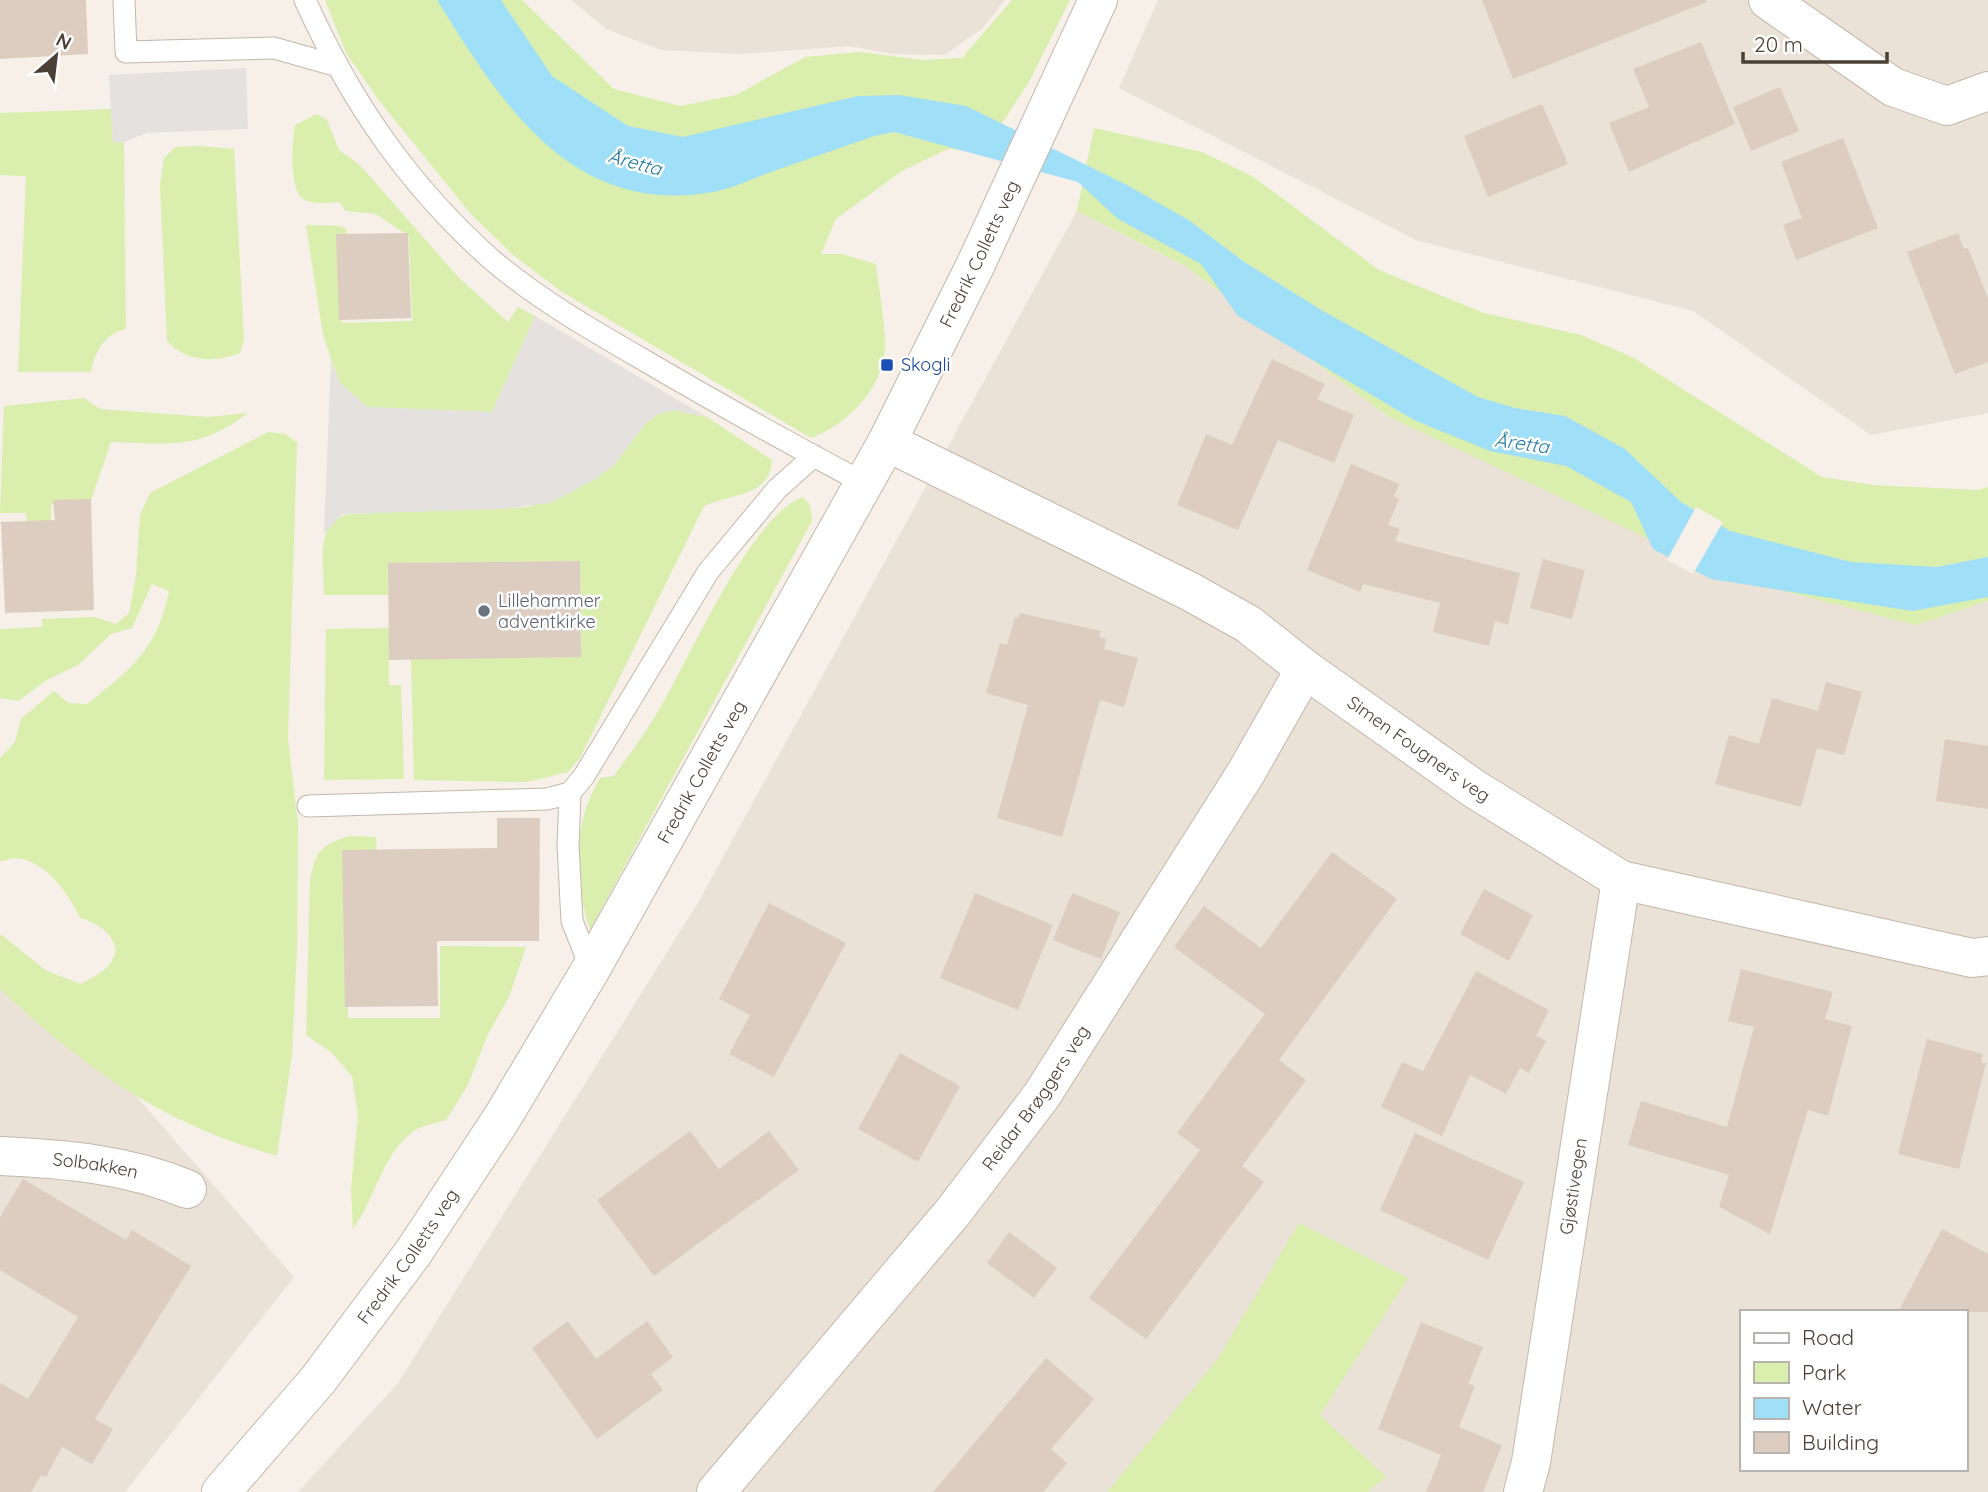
<svg xmlns="http://www.w3.org/2000/svg" width="1988" height="1492" viewBox="0 0 1988 1492" font-family="Quicksand,sans-serif">
	<style>
		.residential { fill: #eae2d7; fill-rule: evenodd }
		.green { fill: #daeeae }
		.parking { fill: #e4e1de }
		.water { fill: #a0dff8 }
		.pier { fill: #f6f0e9 }
		.building { fill: #dccdc0 }
		.lines { fill: none; stroke-linecap: round; stroke-linejoin: round }
		.service-casing { stroke: #c3b7aa; stroke-width: 23 }
		.minor-casing { stroke: #c3b7aa; stroke-width: 40 }
		.tertiary-casing { stroke: #c3b7aa; stroke-width: 40 }
		.service { stroke: #fff; stroke-width: 21 }
		.minor { stroke: #fff; stroke-width: 38 }
		.tertiary { stroke: #fff; stroke-width: 38 }
		.transit-dot { fill: #1a4fb4; stroke: #fff; stroke-width: 2.5 }
		.worship-dot { fill: #6b7280; stroke: #fff; stroke-width: 2.5 }
		.labels { text-anchor: middle; stroke-width: 5; stroke-linejoin: round; paint-order: stroke }
		.street-label { font-size: 18px; fill: #4b4036; stroke: #fff }
		.transit-label { font-size: 18px; fill: #164399; stroke: #fff; text-anchor: start }
		.worship-label { font-size: 18px; fill: #5b616d; stroke: #fff; text-anchor: start }
		.water-label { font-size: 19px; font-style: italic; fill: #207a9f; stroke: #fff }
	</style>
	<rect width="100%" height="100%" fill="#f6f0e9"/>
	<g class="residential">
		<polygon points="571,0 1005,0 983,28 945,55 893,54 849,46 740,54 661,50 606,29"/>
		<polygon points="1158,0 1988,0 1988,413 1871,435 1693,311 1416,240 1119,88"/>
		<path d="M1077 211 1185 266 1389 417 1916 625 1988 601V1492H298L398 1383 699 901ZM1741 1312H1965V1469H1741Z"/>
		<polygon points="0,940 294,1277 125,1492 0,1492"/>
	</g>
	<g class="green">
		<path d="M325 0H522L614 89 680 106 736 95 805 57 860 52 922 60 962 58 1012 0H1070L1029 82 983 152 948 149 902 171 836 219 821 254H842L876 264C879 291 885 319 885 346 884 388 848 424 811 438L562 292 513 255 470 213 381 103 346 53Z"/>
		<path d="M111 109 113 142H124L126 329C104 334 95 351 91 372H18L26 176 0 175V113Z"/>
		<path d="M317 114 327 120 339 150 360 165 459 278 508 322 518 307 535 316 492 412 367 407 339 382 323 335 306 225 341 226 347 230V237L338 238 342 323 412 321 409 236 376 214 346 211 339 202C328 203 316 205 305 200 288 192 292 142 295 125Z"/>
		<polygon points="1094,128 1202,152 1252,176 1379,270 1484,313 1581,335 1632,357 1822,477 1873,485 1979,490 1988,487 1988,601 1916,625 1730,577 1389,417 1185,266 1077,211"/>
		<path d="M200 146 234 149 244 340 240 353C215 363 185 362 167 341L160 184 164 158 176 147Z"/>
		<path d="M84 398 100 409 208 417 248 413C199 450 170 444 111 442L90 503 51 504V527H27L26 513H0L4 406Z"/>
		<path d="M673 410 707 417 772 460C771 497 730 494 704 506L580 758 568 772 527 782 414 780 411 659 581 657 580 561 388 563V595H324C324 568 313 517 352 514L529 507 614 465 645 424 658 414Z"/>
		<path d="M268 432 285 434 297 442 288 738 298 825 297 948 292 1055 277 1156C163 1124 85 1069 0 989V934L47 971 81 984C90 979 102 973 109 965 128 943 100 923 80 918 71 897 48 864 22 859 16 857 6 860 0 862V758L15 742 21 719 54 691 68 703 87 704C132 668 157 650 169 591L152 584 132 628 111 634 78 665 47 680 18 701 0 698V629L42 627V619L94 617 116 624 129 613 136 575 140 515 150 493Z"/>
		<path d="M803 497 810 505 812 521 590 930C573 879 572 825 600 778L614 776C628 756 642 738 654 718 687 666 749 516 803 497Z"/>
		<polygon points="389,628 389,685 401,685 404,779 324,780 326,629"/>
		<path d="M349 836 376 837 377 859H346L348 1018H440V946L526 947 509 997 488 1034 468 1085 446 1120C436 1123 423 1125 414 1131 382 1153 376 1198 353 1229L351 1189 358 1115 352 1076 332 1053 306 1035 310 881C316 850 320 846 349 836Z"/>
		<polygon points="1299,1223 1408,1278 1320,1415 1386,1477 1367,1492 1107,1492 1217,1360"/>
	</g>
	<g class="parking">
		<polygon points="246,68 248,129 147,133 124,142 113,143 109,75"/>
		<polygon points="535,316 707,417 673,410 658,414 645,424 614,465 594,480 550,503 503,509 342,514 324,534 331,361 340,383 367,407 492,412"/>
	</g>
	<path class="water" d="M437 0H501L552 76 628 126 683 137 858 96 899 95 966 106 1127 185 1190 221 1243 261 1323 311 1478 397 1515 408 1565 416 1625 449 1681 502 1730 531 1851 562 1937 567 1988 557V597L1912 611 1711 579 1653 549 1631 502 1566 466 1490 451 1414 420 1238 316 1201 264 1118 219 1078 182 894 132 874 136C839 148 803 161 768 173 752 179 735 187 718 191 574 220 503 106 437 0Z"/>
	<polygon class="pier" points="1696,507 1723,522 1693,574 1667,560"/>
	<g class="building">
		<polygon points="0,0 86,0 88,54 0,59"/>
		<polygon points="1482,0 1706,0 1707,2 1513,79"/>
		<polygon points="1701,42 1735,124 1629,172 1609,123 1649,107 1633,69"/>
		<polygon points="1780,87 1799,131 1751,151 1733,107"/>
		<polygon points="1542,104 1568,164 1488,197 1464,136"/>
		<polygon points="1843,138 1878,228 1796,260 1783,225 1802,218 1781,162"/>
		<polygon points="408,233 411,318 339,320 336,234"/>
		<polygon points="1958,233 1964,249 1968,248 1988,298 1988,362 1955,374 1907,252"/>
		<polygon points="1272,359 1325,384 1317,399 1354,415 1334,463 1278,440 1238,530 1177,505 1206,434 1232,445"/>
		<polygon points="1351,464 1399,484 1394,496 1399,499 1388,525 1400,529 1395,541 1520,573 1508,625 1495,621 1489,646 1433,632 1440,603 1363,584 1360,592 1307,570"/>
		<polygon points="91,499 94,610 5,613 1,522 55,520 53,500"/>
		<polygon points="1543,559 1585,570 1572,619 1530,608"/>
		<polygon points="580,561 581,657 389,660 388,563"/>
		<polygon points="1020,613 1101,631 1099,637 1106,639 1104,649 1138,658 1124,707 1100,700 1062,837 997,818 1028,705 986,693 1000,643 1007,645 1015,617 1018,618"/>
		<polygon points="1826,682 1862,692 1844,755 1817,748 1801,807 1715,784 1729,735 1759,744 1772,698 1818,711"/>
		<polygon points="1945,739 1988,746 1988,809 1936,801"/>
		<polygon points="497,818 540,818 539,941 437,941 438,1006 345,1007 342,850 497,848"/>
		<polygon points="1332,852 1397,899 1279,1060 1306,1080 1242,1166 1264,1182 1146,1339 1089,1298 1200,1150 1177,1133 1265,1014 1174,947 1204,906 1261,948"/>
		<polygon points="1484,889 1533,915 1509,961 1460,934"/>
		<polygon points="975,893 1053,925 1018,1010 940,978"/>
		<polygon points="1072,893 1120,912 1101,959 1053,940"/>
		<polygon points="769,903 846,943 774,1077 729,1054 750,1015 719,999"/>
		<polygon points="1741,969 1833,992 1825,1019 1852,1026 1828,1116 1808,1110 1770,1234 1719,1207 1729,1175 1628,1145 1641,1101 1727,1127 1754,1027 1728,1021"/>
		<polygon points="1476,971 1549,1010 1536,1036 1546,1041 1529,1073 1520,1068 1506,1094 1470,1075 1442,1136 1381,1107 1402,1062 1423,1071"/>
		<polygon points="1927,1039 1983,1054 1981,1063 1986,1063 1959,1169 1898,1154"/>
		<polygon points="900,1053 960,1086 918,1162 858,1129"/>
		<polygon points="690,1131 719,1169 769,1131 799,1170 654,1276 597,1200"/>
		<polygon points="1415,1133 1524,1182 1488,1260 1380,1210"/>
		<polygon points="23,1179 126,1240 132,1230 191,1266 95,1419 113,1429 92,1464 62,1447 46,1477 41,1475 31,1492 0,1492 0,1383 28,1399 78,1317 0,1270 0,1217"/>
		<polygon points="1942,1229 1988,1254 1988,1312 1898,1312"/>
		<polygon points="1009,1232 1057,1268 1034,1298 987,1263"/>
		<polygon points="568,1321 596,1359 647,1321 673,1357 651,1374 663,1390 597,1439 532,1348"/>
		<polygon points="1421,1322 1483,1347 1468,1384 1475,1386 1459,1427 1502,1445 1483,1492 1426,1492 1441,1455 1378,1429"/>
		<polygon points="1046,1358 1094,1399 1051,1449 1067,1463 1043,1492 933,1492"/>
	</g>
	<g class="lines">
		<g class="service-casing">
			<g id="service">
				<polyline points="124,0 126,52 274,48 334,65"/>
				<path d="M305 0C351 102 408 185 492 260 538 299 590 329 642 359 715 402 789 443 864 483"/>
				<polyline points="570,793 568,846 572,921 591,969"/>
				<polyline points="308,806 547,799 570,793 584,776 708,572 777,489 814,456"/>
			</g>
		</g>
		<g class="minor-casing">
			<g id="minor">
				<polyline points="1768,0 1893,87 1947,106 1988,91"/>
				<path id="s1" d="M887 442 1189 591 1248 624 1305 669 1473 788 1621 880 1972 958 1988 956"/>
				<path id="s2" d="M0 1156C65 1159 126 1164 187 1189"/>
				<path id="s3" d="M716 1492 953 1212 1042 1095 1247 771 1305 669"/>
				<path id="s4" d="M1523 1492 1531 1462 1621 880"/>
			</g>
		</g>
		<g class="tertiary-casing">
			<g id="tertiary">
				<path id="s5" d="M221 1492 318 1380 413 1253 502 1118 591 969 887 442 975 266 1098 0"/>
			</g>
		</g>
		<use href="#service" class="service"/>
		<use href="#minor" class="minor"/>
		<use href="#tertiary" class="tertiary"/>
	</g>
	<rect class="transit-dot" x="880" y="358" width="14" height="14" rx="3.5"/>
	<circle class="worship-dot" cx="484" cy="611" r="7"/>
	<g class="labels">
		<g class="street-label">
			<text dy="6" stroke="none"><textPath href="#s5" startOffset="1456">Fredrik Colletts veg</textPath></text>
			<text dy="6" stroke="none"><textPath href="#s1" startOffset="616">Simen Fougners veg</textPath></text>
			<text dy="6" stroke="none"><textPath href="#s5" startOffset="868">Fredrik Colletts veg</textPath></text>
			<text dy="6" stroke="none"><textPath href="#s3" startOffset="508">Reidar Brøggers veg</textPath></text>
			<text dy="6" stroke="none"><textPath href="#s2" startOffset="96">Solbakken</textPath></text>
			<text dy="6" stroke="none"><textPath href="#s4" startOffset="310">Gjøstivegen</textPath></text>
			<text dy="6" stroke="none"><textPath href="#s5" startOffset="301">Fredrik Colletts veg</textPath></text>
		</g>
		<g class="transit-label">
			<text x="901" y="371">Skogli</text>
		</g>
		<g class="worship-label">
			<text x="498" y="607">Lillehammer<tspan x="498" dy="21">adventkirke</tspan></text>
		</g>
		<g class="water-label">
			<text transform="translate(635 162) rotate(15)" y="7">Åretta</text>
			<text transform="translate(1522 443) rotate(8)" y="7">Åretta</text>
		</g>
	</g>
	<rect x="1740" y="1310" width="228" height="161" fill="#ffffff" stroke="#b7b3af" stroke-width="2"/>
	<rect x="1754" y="1333" width="35" height="10" fill="#ffffff" stroke="#b7b3af" stroke-width="2"/>
	<text x="1802" y="1345" font-size="21" fill="#4b4036">Road</text>
	<rect x="1754" y="1362" width="35" height="21" fill="#daeeae" stroke="#b7b3af" stroke-width="2"/>
	<text x="1802" y="1380" font-size="21" fill="#4b4036">Park</text>
	<rect x="1754" y="1398" width="35" height="21" fill="#a0dff8" stroke="#b7b3af" stroke-width="2"/>
	<text x="1802" y="1415" font-size="21" fill="#4b4036">Water</text>
	<rect x="1754" y="1432" width="35" height="21" fill="#dccdc0" stroke="#b7b3af" stroke-width="2"/>
	<text x="1802" y="1450" font-size="21" fill="#4b4036">Building</text>
	<g transform="translate(56 56) rotate(28)" stroke="#ffffff" stroke-width="5" paint-order="stroke">
	<path d="M0-5L12 26L0 18L-12 26Z" fill="#4b4036"/>
	<text y="-10" font-size="19" font-weight="bold" text-anchor="middle" fill="#4b4036">N</text>
	</g>
	<path d="M1743 52v10h144v-10" fill="none" stroke="#4b4036" stroke-width="3.5"/>
	<text x="1754" y="52" font-size="21" fill="#4b4036" stroke="#ffffff" stroke-width="5" paint-order="stroke">20 m</text>
</svg>
